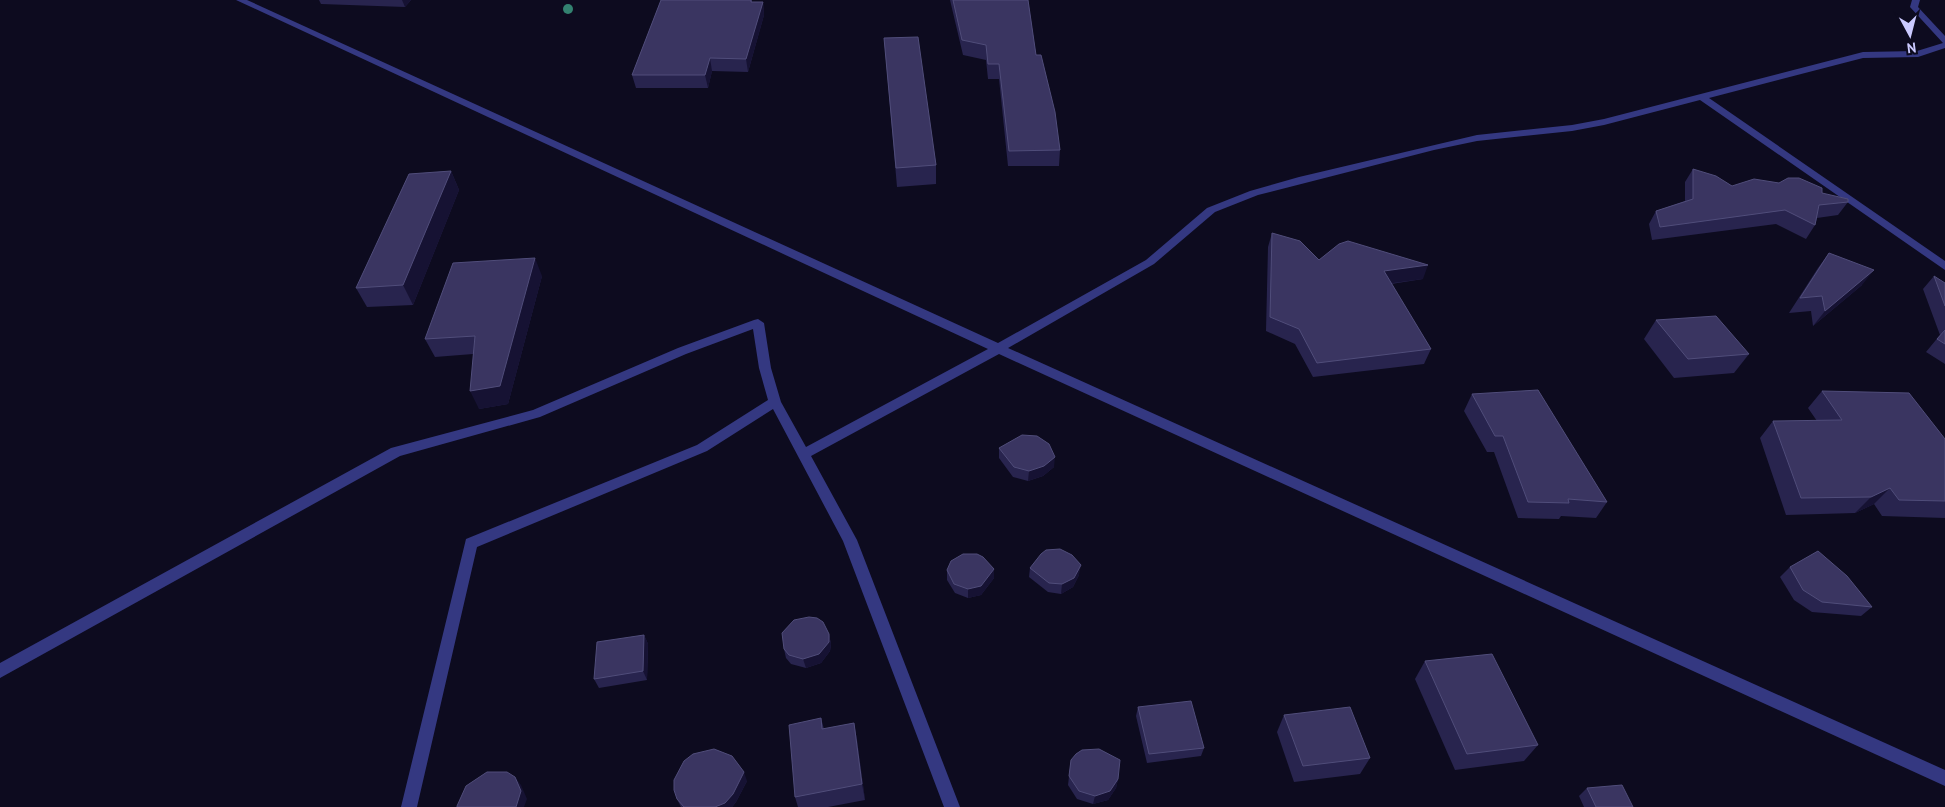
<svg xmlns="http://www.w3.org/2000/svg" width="1945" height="807" viewBox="0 0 1945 807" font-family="'PT Sans',sans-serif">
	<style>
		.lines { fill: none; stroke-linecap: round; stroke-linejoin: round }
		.minor { fill: #343881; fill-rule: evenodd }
		.tree { fill: #338270 }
		.wall { fill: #28244e }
		.shaded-wall { fill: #161233 }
		.building { fill: #3a3561; stroke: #504d7a }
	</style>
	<rect width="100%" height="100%" fill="#0d0b1f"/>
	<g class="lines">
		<polygon class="minor" points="236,0 247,0 998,343 1146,260 1207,208 1250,191 1299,177 1477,135 1572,125 1604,119 1863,52 1917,51 1943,43 1910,7 1912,0 1920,0 1918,7 1945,36 1945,48 1918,57 1863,58 1709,98 1945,261 1945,270 1700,100 1604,125 1572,131 1477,141 1434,150 1258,195 1215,212 1154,264 1008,348 1945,770 1945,786 999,354 811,456 857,540 960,807 944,807 843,541 773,409 707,451 477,547 417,807 401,807 466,539 697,445 768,400 759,368 753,329 686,354 540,417 400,456 0,678 0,663 391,448 533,410 678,348 754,320 758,319 764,323 771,368 781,402 806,447 988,349"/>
	</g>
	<circle class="tree" cx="568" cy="9" r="5"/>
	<g class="wall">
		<polygon points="319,0 411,0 405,7 321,4"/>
		<polygon points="661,0 752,0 752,2 763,2 764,15 748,72 712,71 708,88 636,88 632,75"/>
		<polygon points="950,0 1028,0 1036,55 1060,150 1059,166 1008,166 999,79 988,79 986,60 963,55"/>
		<polygon points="884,38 936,165 936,184 897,187"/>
		<polygon points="1693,169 1732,186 1822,193 1848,202 1838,215 1817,218 1815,225 1806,239 1776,224 1652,240 1649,224 1656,211 1685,201 1685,182"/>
		<polygon points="451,171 459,190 413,305 367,307 356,288"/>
		<polygon points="1272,233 1319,260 1423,279 1391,284 1431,349 1424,364 1313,377 1295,344 1266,331 1268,247"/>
		<polygon points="1829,253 1862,285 1813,326 1811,311 1789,313 1818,268"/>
		<polygon points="542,276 508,404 479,409 473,354 435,357 425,339"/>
		<polygon points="1934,276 1945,283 1945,364 1926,352 1940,335 1923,289"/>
		<polygon points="1656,320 1749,354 1734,373 1674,378 1644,339"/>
		<polygon points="1822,391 1945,439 1945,518 1882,516 1874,504 1855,513 1786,515 1760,438 1773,421 1817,421 1808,408"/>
		<polygon points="1472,394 1607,502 1596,518 1561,516 1559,519 1518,518 1494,452 1487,452 1464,411"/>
		<polygon points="999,448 1054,467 1043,476 1028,481 1013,477 999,458"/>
		<polygon points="1790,567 1872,607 1861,616 1812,612 1794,600 1780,577"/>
		<polygon points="1030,568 1079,575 1073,587 1061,594 1048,592 1029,577"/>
		<polygon points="947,570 994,578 981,595 968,598 955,593 947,580"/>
		<polygon points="829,634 831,644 830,651 821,663 806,668 791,664 786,658 784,649"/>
		<polygon points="644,635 648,644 647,680 599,688 594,679"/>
		<polygon points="1425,661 1538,745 1524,761 1455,770 1415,679"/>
		<polygon points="1138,707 1204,748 1201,756 1147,763 1136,716"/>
		<polygon points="1284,715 1370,758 1360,774 1294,782 1277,732"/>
		<polygon points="821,718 824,729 854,723 857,740 865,800 828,807 798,807 795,797"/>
		<polygon points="1071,760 1118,779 1116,788 1108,800 1093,804 1077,799 1068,785"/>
		<polygon points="747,781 736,802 732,807 681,807 677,799"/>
		<polygon points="1587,788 1633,807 1584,807 1579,796"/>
	</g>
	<g class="shaded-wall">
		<polygon points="402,0 411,0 405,7"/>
		<polygon points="763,2 764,15 748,72 746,59"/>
		<polygon points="710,58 712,71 708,88 705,75"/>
		<polygon points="451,171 459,190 413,305 403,285"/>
		<polygon points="535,258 542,276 508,404 479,409 470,391"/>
		<polygon points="1428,265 1423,279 1378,285 1384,271"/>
		<polygon points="1874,270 1862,285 1813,326 1825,311"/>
		<polygon points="1055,457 1054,467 1043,476 1028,481 1029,471"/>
		<polygon points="1890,488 1874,504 1855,513 1871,497"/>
		<polygon points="1081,565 1079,575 1073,587 1061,594 1062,584"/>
		<polygon points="994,569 994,578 981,595 968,598 968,589"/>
		<polygon points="829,634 831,644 830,651 821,663 806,668 803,659"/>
		<polygon points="644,635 648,644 647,680 643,671"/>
		<polygon points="854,723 857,740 865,800 862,784"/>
		<polygon points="744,772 747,781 736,802 732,807 715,807"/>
		<polygon points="515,777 521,785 527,799 524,807 516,807"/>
		<polygon points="1118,779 1116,788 1108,800 1093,804 1095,796"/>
	</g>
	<g class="building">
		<polygon points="661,0 751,0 751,2 763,2 746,59 710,58 705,75 632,75"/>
		<polygon points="953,0 1028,0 1036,55 1041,55 1055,112 1060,150 1009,151 999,64 988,64 986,45 962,40"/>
		<polygon points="918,37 936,165 896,168 884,38"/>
		<polygon points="1693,169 1716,176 1732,186 1754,179 1779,183 1788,178 1799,178 1822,188 1822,193 1848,199 1848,202 1819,205 1815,225 1785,210 1660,227 1656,211 1693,199"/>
		<polygon points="451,171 403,285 356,288 409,174"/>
		<polygon points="1272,233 1300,241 1319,260 1339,244 1348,241 1428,265 1384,271 1431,349 1317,363 1299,329 1270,317"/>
		<polygon points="1829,253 1874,270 1825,311 1822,296 1800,298"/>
		<polygon points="535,258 500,386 470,391 475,336 425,339 453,263"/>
		<polygon points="1934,276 1945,283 1945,306"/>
		<polygon points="1716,316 1749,354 1688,359 1656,320"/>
		<polygon points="1945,330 1945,344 1937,339"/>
		<polygon points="1538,390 1607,502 1568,499 1569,503 1528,502 1503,436 1495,436 1472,394"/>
		<polygon points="1822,391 1909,393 1945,439 1945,501 1899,500 1890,488 1871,497 1801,498 1773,421 1842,420"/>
		<polygon points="1022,435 1037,436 1049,444 1055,457 1044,466 1029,471 1014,467 999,448"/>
		<polygon points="1060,549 1072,555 1081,565 1074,578 1062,584 1049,583 1030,568 1041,554 1046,550"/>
		<polygon points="1818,551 1847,576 1872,607 1822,602 1803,590 1790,567"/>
		<polygon points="963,554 977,554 983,557 994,569 981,586 968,589 954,584 947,570 951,561"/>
		<polygon points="809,617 817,618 823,622 829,634 829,642 819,654 803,659 789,655 784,649 782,633 794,620"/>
		<polygon points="644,635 643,671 594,679 597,642"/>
		<polygon points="1492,654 1538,745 1467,754 1425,661"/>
		<polygon points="1191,701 1204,748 1149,754 1138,707"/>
		<polygon points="1350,707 1370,758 1303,766 1284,715"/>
		<polygon points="821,718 822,729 854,723 862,784 795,797 789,725"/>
		<polygon points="714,749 732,756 744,772 733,794 725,803 715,807 684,807 677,799 674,790 674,780 684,761 693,754"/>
		<polygon points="1099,749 1120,760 1118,779 1110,791 1095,796 1079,791 1069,776 1071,760 1076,754 1082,750"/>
		<polygon points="487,772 507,772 515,777 521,791 516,807 457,807 457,806 466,786"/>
		<polygon points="1622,785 1633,807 1596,807 1587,788"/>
	</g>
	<g transform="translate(1910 35) rotate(173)" stroke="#0d0b1f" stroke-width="4" paint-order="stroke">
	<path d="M0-4L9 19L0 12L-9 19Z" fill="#cbcaff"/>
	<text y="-8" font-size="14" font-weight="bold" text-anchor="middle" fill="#cbcaff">N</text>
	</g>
</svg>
